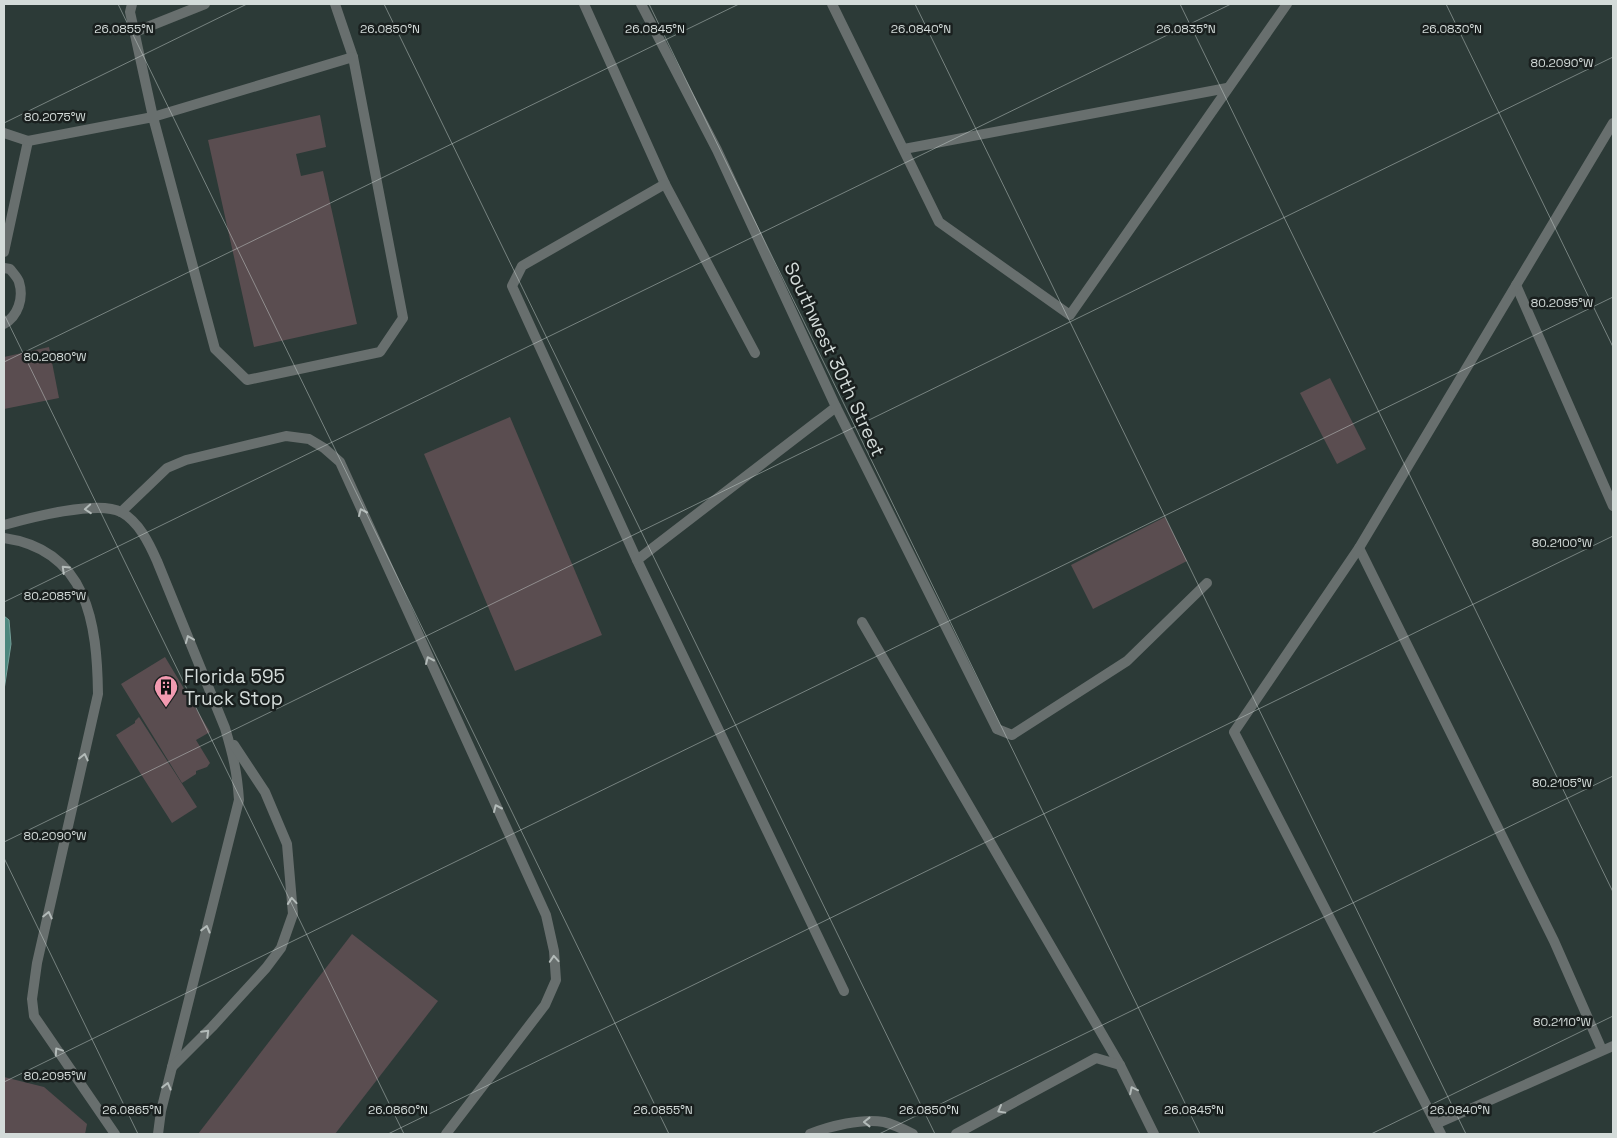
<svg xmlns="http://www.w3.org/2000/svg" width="1617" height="1138" viewBox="0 0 1617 1138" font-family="'Space Grotesk',sans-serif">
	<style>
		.water { fill: #4b867d; stroke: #74a099 }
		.building { fill: #5a4d50 }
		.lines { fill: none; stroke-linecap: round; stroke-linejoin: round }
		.service { stroke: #686f6e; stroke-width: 10 }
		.minor { stroke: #686f6e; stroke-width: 10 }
		.oneway { stroke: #b3bbb9 }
		.ticks { fill: none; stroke: #d3dbd9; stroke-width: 1; stroke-opacity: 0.45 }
		.labels { text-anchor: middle; stroke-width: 5; stroke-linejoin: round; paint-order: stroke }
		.street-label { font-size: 19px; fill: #d3dbd9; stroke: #191f1e }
		.poi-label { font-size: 19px; fill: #d3dbd9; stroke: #191f1e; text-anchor: start }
		.ticks-label { font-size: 12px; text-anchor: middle; fill: #d3dbd9; stroke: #191f1e; stroke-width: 5; stroke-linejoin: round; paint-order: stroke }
	</style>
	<rect width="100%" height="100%" fill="#2c3a37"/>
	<polygon class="water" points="4,616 9,620 11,644 4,690"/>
	<g class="building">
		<polygon points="320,115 326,147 296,154 301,176 323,171 357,324 254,347 208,140"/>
		<polygon points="49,347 59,398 4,409 4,357"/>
		<polygon points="1330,378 1366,449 1337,464 1300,393"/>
		<polygon points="510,417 602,635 515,671 424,454"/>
		<polygon points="1165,517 1187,561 1093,609 1071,565"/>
		<polygon points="165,657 210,732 196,740 210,763 207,767 196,771 196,774 182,783 121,684"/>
		<polygon points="139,717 197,807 172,823 116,735 135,723 135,721"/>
		<polygon points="352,934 438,1001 335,1134 198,1134"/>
		<polygon points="4,1077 44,1087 87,1124 85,1134 4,1134"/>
	</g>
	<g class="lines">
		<g class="service">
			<polyline points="335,4 353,57"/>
			<polyline points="584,4 665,184 755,353"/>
			<polyline points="832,4 939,222 1070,315 1287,4"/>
			<polyline points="135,32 205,4"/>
			<polyline points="4,133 28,141 4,252"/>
			<polyline points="28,141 153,117 353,57 403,318 380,352 247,380 215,349 153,117 130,12 132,4"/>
			<polyline points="904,149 1227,88"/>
			<path d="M4 268 10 269C13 273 18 278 19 282 24 298 18 316 4 324"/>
			<polyline points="1516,285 1613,506"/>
			<polyline points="836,407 637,560 844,991"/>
			<polyline points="121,512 167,468 186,460 286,436 309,439 324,448 340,462 546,915 554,951 556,980 545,1005 446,1134"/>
			<path d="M4 525C29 518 98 500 121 512 139 522 149 543 157 561L225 728C233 755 237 771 239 800L161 1111 158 1134"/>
			<path d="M4 538C88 550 97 624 98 694L37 963 32 999 34 1016 115 1134"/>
			<polyline points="1359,548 1554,941 1602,1050"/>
			<polyline points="637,560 512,286 522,266 665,184"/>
			<polyline points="862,622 1120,1065"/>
			<polyline points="997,729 1012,735 1127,661 1207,583"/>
			<polyline points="172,1067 212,1027 266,968 281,948 293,914 287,844 265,792 234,745"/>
			<polyline points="1436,1124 1234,732 1359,548 1613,123"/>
			<path d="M810 1134C830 1126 862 1118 884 1122 893 1124 905 1130 913 1134"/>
			<polyline points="956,1134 1096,1058 1120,1065 1154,1134"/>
			<polyline points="1441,1134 1436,1124 1613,1046"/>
		</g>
		<polyline class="minor" points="641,4 717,150 836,407 997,729"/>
	</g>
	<defs><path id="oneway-chevron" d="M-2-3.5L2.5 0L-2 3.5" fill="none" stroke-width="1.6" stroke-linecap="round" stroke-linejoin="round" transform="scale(1.25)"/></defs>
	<g class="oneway">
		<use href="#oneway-chevron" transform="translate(88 509) rotate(176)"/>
		<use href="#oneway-chevron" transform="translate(362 512) rotate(-114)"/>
		<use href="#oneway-chevron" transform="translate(65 569) rotate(-136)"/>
		<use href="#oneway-chevron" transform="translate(189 639) rotate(-112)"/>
		<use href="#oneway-chevron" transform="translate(429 660) rotate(-114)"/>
		<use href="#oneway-chevron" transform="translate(84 757) rotate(-77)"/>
		<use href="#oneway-chevron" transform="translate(497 808) rotate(-114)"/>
		<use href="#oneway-chevron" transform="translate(292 901) rotate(-95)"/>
		<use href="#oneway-chevron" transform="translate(48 915) rotate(-77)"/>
		<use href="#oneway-chevron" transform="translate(206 929) rotate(-76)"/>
		<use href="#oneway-chevron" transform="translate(554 959) rotate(-94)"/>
		<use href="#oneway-chevron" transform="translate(206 1033) rotate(-45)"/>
		<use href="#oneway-chevron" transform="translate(58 1051) rotate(-124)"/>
		<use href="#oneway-chevron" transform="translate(167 1086) rotate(-76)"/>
		<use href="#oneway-chevron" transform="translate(1133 1090) rotate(-116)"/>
		<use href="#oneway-chevron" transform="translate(1001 1110) rotate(151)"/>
		<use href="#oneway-chevron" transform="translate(867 1122) rotate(180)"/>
	</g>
	<path class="ticks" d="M118 4 669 1134M384 4 935 1134M649 4 1200 1134M915 4 1466 1134M1180 4 1613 892M1446 4 1613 347M4 123 247 4M4 314 404 1134M4 362 739 4M4 602 1231 4M4 842 1613 57M4 858 138 1134M4 1082 1613 297M388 1134 1613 536M879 1134 1613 776M1371 1134 1613 1016"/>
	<defs>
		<g id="building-pin" transform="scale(1.25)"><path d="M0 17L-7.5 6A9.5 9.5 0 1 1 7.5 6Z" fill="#f29ab0" stroke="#191f1e"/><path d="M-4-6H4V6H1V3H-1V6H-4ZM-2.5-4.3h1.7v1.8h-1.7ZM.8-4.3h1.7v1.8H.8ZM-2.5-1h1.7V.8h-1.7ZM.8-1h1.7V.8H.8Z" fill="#111"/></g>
	</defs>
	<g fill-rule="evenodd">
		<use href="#building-pin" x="166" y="687"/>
	</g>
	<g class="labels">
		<g class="street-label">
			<text transform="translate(835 359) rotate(65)" y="7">Southwest 30th Street</text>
		</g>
		<g class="poi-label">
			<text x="184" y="683">Florida 595<tspan x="184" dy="22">Truck Stop</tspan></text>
		</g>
	</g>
	<g class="ticks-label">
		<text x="124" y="33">26.0855°N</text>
		<text x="390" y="33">26.0850°N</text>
		<text x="655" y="33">26.0845°N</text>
		<text x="921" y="33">26.0840°N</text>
		<text x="1186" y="33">26.0835°N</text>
		<text x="1452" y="33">26.0830°N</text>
		<text x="1562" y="67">80.2090°W</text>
		<text x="55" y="121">80.2075°W</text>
		<text x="1562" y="307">80.2095°W</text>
		<text x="55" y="361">80.2080°W</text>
		<text x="1562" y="547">80.2100°W</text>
		<text x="55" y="600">80.2085°W</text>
		<text x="1562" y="787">80.2105°W</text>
		<text x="55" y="840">80.2090°W</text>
		<text x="1562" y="1026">80.2110°W</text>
		<text x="55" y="1080">80.2095°W</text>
		<text x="132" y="1114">26.0865°N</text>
		<text x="398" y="1114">26.0860°N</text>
		<text x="663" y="1114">26.0855°N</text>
		<text x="929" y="1114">26.0850°N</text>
		<text x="1194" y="1114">26.0845°N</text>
		<text x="1460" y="1114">26.0840°N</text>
	</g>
	<rect width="1617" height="1138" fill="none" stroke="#d3dbd9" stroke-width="10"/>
</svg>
